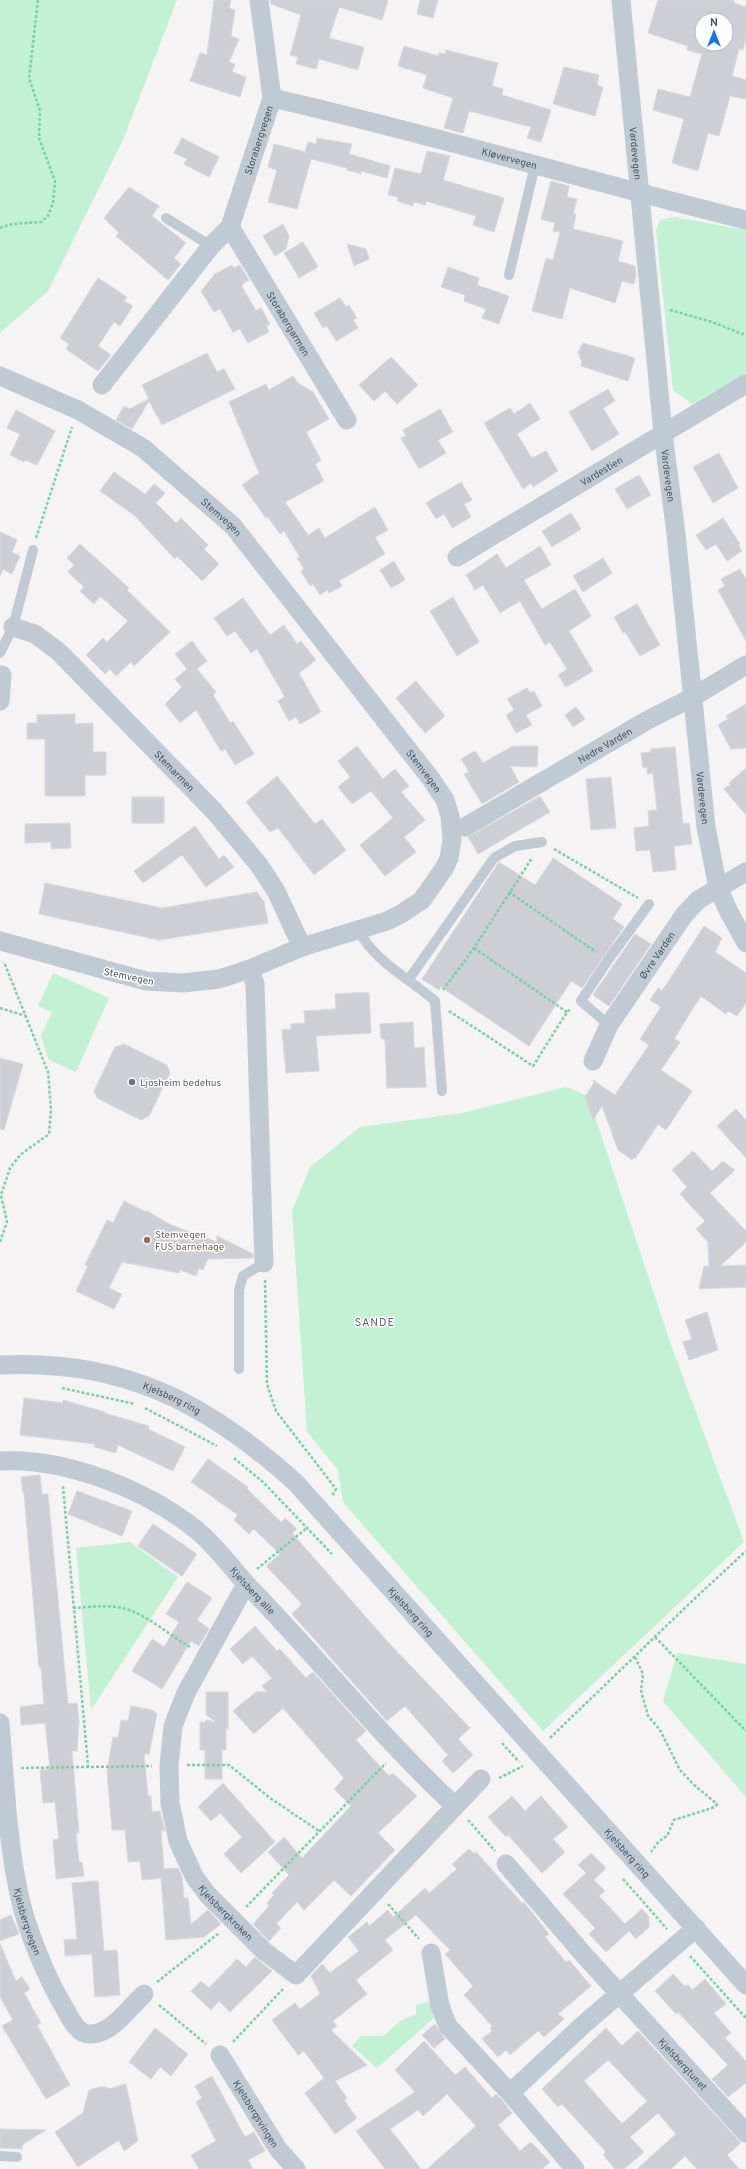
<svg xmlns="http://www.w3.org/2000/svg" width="746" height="2169" viewBox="0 0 746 2169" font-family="Overpass,sans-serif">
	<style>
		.green { fill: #c3f1d5 }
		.building { fill: #cdcfd5; stroke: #d7d9de; fill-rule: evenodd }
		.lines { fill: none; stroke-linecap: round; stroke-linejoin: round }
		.path { stroke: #7ad0a6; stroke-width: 2.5; stroke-dasharray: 3 2; stroke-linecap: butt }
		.service { stroke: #c1cad2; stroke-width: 10 }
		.minor { stroke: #c1cad2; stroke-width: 19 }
		.worship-dot { fill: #6b7280; stroke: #fff; stroke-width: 1.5 }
		.education-dot { fill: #8d6e63; stroke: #fff; stroke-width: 1.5 }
		.labels { text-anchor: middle; stroke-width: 3; stroke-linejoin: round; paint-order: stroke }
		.street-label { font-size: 10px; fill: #4a5661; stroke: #fff }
		.worship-label { font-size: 10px; fill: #5b616d; stroke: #fff; text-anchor: start }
		.education-label { font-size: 10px; fill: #785e54; stroke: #fff; text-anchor: start }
		.neighbourhood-label { font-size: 11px; letter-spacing: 1px; fill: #5f6368; stroke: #fff }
	</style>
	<rect width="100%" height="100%" fill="#f5f3f3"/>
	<g class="green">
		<polygon points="0,0 177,0 123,140 48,291 0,333"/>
		<polygon points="674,217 746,230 746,374 692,404 673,390 656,231 660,220"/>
		<polygon points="53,973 109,998 76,1072 48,1059 41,1036 52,1012 38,1006"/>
		<polygon points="566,1087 588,1096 670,1342 744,1542 543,1731 343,1502 338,1470 307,1432 292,1211 310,1167 360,1127 462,1113"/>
		<polygon points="130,1542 178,1577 91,1710 76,1548"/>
		<polygon points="677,1653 746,1664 746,1797 663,1701"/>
		<polygon points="431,2001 434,2018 377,2068 352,2046 361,2036 383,2036 402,2020 416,2014 416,2005"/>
	</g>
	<g class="building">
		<polygon points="214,0 231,0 229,8 235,10 231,36 239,39 229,62 235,64 232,72 246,77 240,97 190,81 200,53 207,55"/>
		<polygon points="270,0 388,0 382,20 339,7 329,38 364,47 358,70 319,59 316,69 296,64 298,57 290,55 301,15 271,4"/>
		<polygon points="420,0 438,0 433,18 417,14"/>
		<path d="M658 0H734V3L746 7V38L743 50 739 49 732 76 746 80V99L730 96 719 136 708 133 698 171 672 163 684 119 653 110 658 89 690 97 702 54 687 50 688 46 648 33ZM702 20H726V44H702Z"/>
		<polygon points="404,46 438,56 439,53 445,54 446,50 498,63 492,86 503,89 502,95 551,110 541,142 527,138 531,127 469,111 463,133 444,128 453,98 423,88 427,75 398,66"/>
		<polygon points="564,67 599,75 597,85 603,87 595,116 553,104"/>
		<polygon points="182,138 219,157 209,177 184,164 187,159 174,153"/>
		<polygon points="317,138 352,144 349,154 390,166 387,178 361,171 361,174 347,170 347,168 311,159 297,209 268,202 277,170 268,167 274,144 305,152 308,142 316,144"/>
		<polygon points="427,151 450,156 443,180 504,198 494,232 473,225 476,216 426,201 425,205 414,202 413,206 397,201 398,197 388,195 395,168 421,174"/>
		<polygon points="551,181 569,186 567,197 577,199 573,214 576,214 573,229 623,241 618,261 635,266 636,275 634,284 622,281 615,303 570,288 562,319 532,311 546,258 553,260 560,232 553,231 555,223 541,219"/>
		<polygon points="129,187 159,206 152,216 186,243 174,258 181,264 168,280 116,236 119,233 104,218"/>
		<polygon points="283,224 289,236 286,249 275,256 263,236"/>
		<polygon points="303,242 318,267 299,278 284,253"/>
		<polygon points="347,244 366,249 369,259 354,266"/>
		<polygon points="232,265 234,268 240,265 249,280 242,284 242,287 256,311 261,308 270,324 266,326 269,332 248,343 240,329 233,332 220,309 214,312 201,291 215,274"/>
		<polygon points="448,267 479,278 477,285 509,296 499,324 482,318 486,309 464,301 465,295 441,287"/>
		<polygon points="98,278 127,297 124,301 133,306 120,326 114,322 98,346 111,355 98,371 66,349 69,344 60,338"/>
		<polygon points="340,298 346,307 349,305 357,318 353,320 358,328 336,341 327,326 323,328 314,313"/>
		<polygon points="583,343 635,358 628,381 581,366 582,362 578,352"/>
		<polygon points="207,353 217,372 224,369 235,389 162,425 149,401 132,429 116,420 124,406 129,409 149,399 142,385"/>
		<polygon points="391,357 418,385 397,404 385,391 374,401 359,385"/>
		<polygon points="293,376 298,383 313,392 329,419 306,432 321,460 315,464 324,481 285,502 308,535 319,528 325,538 375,507 388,530 375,537 385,554 339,581 342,586 329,593 328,590 320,595 313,584 310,586 301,571 304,569 297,558 300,557 284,531 280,534 268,517 266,518 242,485 259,473 229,402 266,384 269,390"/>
		<polygon points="608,389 615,401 603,408 619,434 592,451 569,412"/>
		<polygon points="530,403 540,419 517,434 532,458 546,451 558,471 533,487 531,483 523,489 484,423 510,408 514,414"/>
		<polygon points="440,409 453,432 438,440 446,453 419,469 401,438 406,436 403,430"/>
		<polygon points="16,410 55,431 37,465 25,460 24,462 10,455 20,434 7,428"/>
		<polygon points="719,453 738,488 713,503 693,467"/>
		<polygon points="114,472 145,494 154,484 165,493 156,503 176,523 181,518 208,545 204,549 219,564 203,580 201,580 177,556 175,559 134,515 100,491"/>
		<polygon points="639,475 651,495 627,509 615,489"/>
		<polygon points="461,482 472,500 464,504 471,517 452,528 444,514 436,519 426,503"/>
		<polygon points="571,513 581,529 552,547 542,531"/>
		<polygon points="723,518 740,544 738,545 742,551 727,561 716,544 706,550 696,535"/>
		<polygon points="0,532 17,540 12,552 20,556 12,574 3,569 0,576"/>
		<polygon points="80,544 129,588 127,590 170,632 134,666 131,662 116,676 110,669 105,674 86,655 103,638 107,642 128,621 100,596 94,604 80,591 84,587 68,572 74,565 67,558"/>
		<polygon points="540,546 551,565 524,580 542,609 575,589 591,616 569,631 593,671 566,687 558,675 567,669 550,642 545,645 520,601 500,613 483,585 475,590 466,575 497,554 506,568"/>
		<polygon points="603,558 612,573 583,592 573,576"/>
		<polygon points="394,561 405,580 391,588 380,570"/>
		<polygon points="740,569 746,579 746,641 718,590 725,586 721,579"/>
		<polygon points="453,597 479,642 457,656 430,611"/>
		<polygon points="243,598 270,635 284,625 297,644 301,641 316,660 299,673 321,712 300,724 296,717 289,721 278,701 285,697 257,649 251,653 235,631 227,636 214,618"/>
		<polygon points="637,604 660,645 640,656 625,632 623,633 614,617"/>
		<polygon points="192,641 207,661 197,669 216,692 213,695 230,723 233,721 254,754 235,765 225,749 221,751 196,710 180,723 165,704 182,687 175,679 187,669 175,654"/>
		<polygon points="416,681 445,716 425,733 396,698"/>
		<polygon points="527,688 530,693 534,691 542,706 526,715 532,725 516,733 506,715 514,710 507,699"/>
		<polygon points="746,704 746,748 731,749 718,725 728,719 726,716"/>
		<polygon points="576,707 585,719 573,727 565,715"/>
		<polygon points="75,714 75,724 93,723 93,752 106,752 106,775 85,775 85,796 45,796 45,739 27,739 27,723 37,723 37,715"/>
		<polygon points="357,746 383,779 395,769 409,786 401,792 425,820 404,837 416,852 385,876 360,845 393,818 371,791 352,804 338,787 350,777 338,761"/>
		<polygon points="513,746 538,746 537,767 510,766 519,782 482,804 464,774 469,772 461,759 475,751 483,763"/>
		<polygon points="675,747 683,824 689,823 692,844 674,846 676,870 653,872 650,850 636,851 634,828 649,826 648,811 657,810 653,773 647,774 647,767 643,768 641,753 651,752 651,749"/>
		<polygon points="746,768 746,815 724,789 730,785 729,783"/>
		<polygon points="277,776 315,824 322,819 346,850 314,875 278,828 270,832 246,802"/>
		<polygon points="611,777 616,828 591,830 586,779"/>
		<polygon points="540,796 550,812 478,854 468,837"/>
		<rect x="132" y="797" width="32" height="26"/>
		<polygon points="70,823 71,848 51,849 51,842 25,843 25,824"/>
		<polygon points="195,826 219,859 224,855 234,867 206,887 182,855 143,883 134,871"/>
		<polygon points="553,858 622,904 613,919 624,927 582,988 571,981 529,1046 441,987 439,990 422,979 499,862 535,885"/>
		<polygon points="45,883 162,908 257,892 264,902 268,923 159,940 39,914"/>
		<polygon points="704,926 722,938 715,952 746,973 746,1003 737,1016 728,1011 726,1014 701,996 674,1039 680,1042 661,1070 692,1091 666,1130 658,1124 635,1159 634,1157 632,1160 618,1150 602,1106 593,1120 585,1097 594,1083 593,1080 615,1095 649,1045 640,1039 661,1007 650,1000 658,988 662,991"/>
		<polygon points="635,934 651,944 609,1006 593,995"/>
		<polygon points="352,993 369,993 371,1033 316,1036 319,1071 286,1073 282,1030 291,1029 291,1024 305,1023 304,1011 336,1009 335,994"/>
		<polygon points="413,1022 414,1048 424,1047 426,1087 387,1088 385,1039 381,1039 380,1024"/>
		<polygon points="124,1044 167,1065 170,1073 149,1116 141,1120 97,1098 94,1091 115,1047"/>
		<polygon points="0,1058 23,1064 4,1130 0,1129"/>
		<polygon points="736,1109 746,1120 746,1158 717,1126"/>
		<polygon points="693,1151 712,1171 723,1161 735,1170 710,1193 746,1231 746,1242 720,1266 746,1265 746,1287 699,1289 704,1266 709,1266 708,1242 696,1229 705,1221 680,1194 687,1187 672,1170"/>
		<polygon points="124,1201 146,1212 147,1211 171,1225 217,1242 217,1236 253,1254 253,1258 208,1259 203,1270 199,1268 196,1276 180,1270 179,1273 122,1262 109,1288 122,1294 114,1309 76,1291 88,1266 85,1265 107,1220 113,1223"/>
		<polygon points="707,1312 718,1350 689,1360 683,1342 692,1339 685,1320"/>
		<polygon points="24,1398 63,1403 63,1400 105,1412 104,1413 149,1426 148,1429 185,1447 173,1471 118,1445 116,1453 94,1447 95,1444 20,1435"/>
		<polygon points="208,1459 248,1487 247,1489 281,1522 285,1518 297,1529 292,1533 386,1640 470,1728 458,1739 473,1755 453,1773 442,1761 448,1755 405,1706 387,1721 292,1614 302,1604 266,1566 280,1554 254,1529 249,1534 234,1520 238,1515 191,1482"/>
		<polygon points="40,1475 42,1494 48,1494 68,1704 77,1703 79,1722 77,1751 72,1751 79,1833 76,1833 79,1862 82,1862 84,1876 56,1879 53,1840 59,1839 55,1802 43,1803 40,1770 50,1769 45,1723 21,1725 20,1707 44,1704 41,1667 39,1667 24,1493 23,1493 21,1477"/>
		<polygon points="77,1491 132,1511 122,1536 68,1514"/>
		<polygon points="153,1524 197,1554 182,1576 138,1546"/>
		<polygon points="187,1582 212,1598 197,1620 209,1629 199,1646 191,1641 162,1689 132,1671 152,1639 164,1647 179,1622 166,1614"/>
		<polygon points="255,1626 277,1651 280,1649 306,1678 313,1672 366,1731 356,1740 389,1776 393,1773 417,1796 378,1833 395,1850 351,1896 334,1880 304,1910 297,1902 276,1924 281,1928 269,1941 253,1924 269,1906 267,1903 274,1895 272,1893 289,1875 268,1852 284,1837 302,1858 351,1806 334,1789 344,1778 283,1708 254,1734 233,1711 256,1692 267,1692 262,1686 272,1678 252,1656 243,1664 230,1649"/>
		<polygon points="206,1692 228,1692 228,1729 226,1728 226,1750 222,1750 222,1779 205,1779 205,1750 200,1750 200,1722 206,1722 206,1720 217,1722 206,1715"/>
		<polygon points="131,1706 152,1710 157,1714 149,1754 144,1754 148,1796 151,1796 152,1812 160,1811 165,1831 161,1831 164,1869 178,1868 182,1877 184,1898 188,1898 191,1924 208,1910 221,1924 204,1937 166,1940 161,1878 142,1880 140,1861 128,1862 125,1830 112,1830 107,1771 113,1737 118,1738 121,1720 128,1721"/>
		<polygon points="223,1783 275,1842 241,1873 224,1854 242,1837 220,1813 211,1821 198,1807"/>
		<polygon points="512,1796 525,1811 541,1796 568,1827 553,1839 565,1852 542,1873 508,1835 506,1837 488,1817"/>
		<polygon points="469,1849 474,1854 476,1852 523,1904 524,1902 549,1934 545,1937 566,1962 569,1960 591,1986 558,2014 564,2019 544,2037 538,2031 510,2055 506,2050 498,2057 482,2039 492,2031 490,2028 492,2026 464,1995 473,1986 445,1954 450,1950 416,1915 385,1940 393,1950 356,1980 367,1994 333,2021 337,2026 331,2030 367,2065 335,2081 347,2098 344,2100 357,2118 335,2134 305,2093 324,2078 304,2051 298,2055 272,2020 295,2003 300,2009 320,1994 311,1976 322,1964 330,1973 359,1951 348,1937 367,1922 369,1926 388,1910 393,1917 425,1888 429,1893 457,1869 452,1864"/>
		<polygon points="591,1853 606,1868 594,1880 605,1891 599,1896 625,1924 642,1909 649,1917 649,1927 636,1939 629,1931 606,1952 589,1934 595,1928 563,1894 586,1873 578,1865"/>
		<polygon points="98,1881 104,1951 117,1950 120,1995 95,1997 92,1954 65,1956 64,1940 77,1939 72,1883"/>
		<polygon points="11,1915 19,1934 0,1941 0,1920"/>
		<polygon points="0,1944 16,1981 22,1977 30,1989 24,1993 41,2023 37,2025 70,2085 46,2099 2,2026 13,2020 0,1997"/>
		<polygon points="255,1957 272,1971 230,2012 219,2001 211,2010 191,1991 201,1981 209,1988 237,1959 246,1967"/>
		<polygon points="673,1974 684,1986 688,1985 692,1990 705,1979 726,2004 714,2013 731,2033 725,2038 746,2061 746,2083 728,2097 712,2079 728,2065 678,2012 676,2014 655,1991"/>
		<polygon points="435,2024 445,2039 434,2048 422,2035"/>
		<polygon points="155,2028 188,2054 171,2076 160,2067 151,2079 129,2062"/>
		<path d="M606 2028 622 2046 638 2031 741 2143 727 2155 739 2169H697L685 2156 671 2169H637L676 2134 658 2113 630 2137 644 2152 624 2169H615L603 2155 606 2152 562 2104 558 2107 542 2089ZM608 2060 647 2101 622 2124 584 2081Z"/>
		<polygon points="424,2041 455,2075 465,2067 492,2098 496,2094 502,2100 512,2113 498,2125 520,2151 529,2143 532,2143 550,2162 542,2169 427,2169 476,2126 447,2094 423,2116 418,2110 390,2129 421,2169 385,2169 356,2131 415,2092 395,2070"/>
		<polygon points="212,2076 245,2137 254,2132 265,2151 248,2160 253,2169 199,2169 191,2155 216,2141 196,2102 202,2098 195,2086"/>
		<polygon points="126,2084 138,2141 124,2151 119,2140 78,2167 55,2132 83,2113 89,2090 100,2087 107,2087 108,2089"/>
		<polygon points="0,2129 46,2130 22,2145 22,2149 0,2148"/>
	</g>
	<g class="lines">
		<g class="path">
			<polyline points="0,228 12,224 41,222 48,216 53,203 55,181 39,138 40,111 29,78 38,0"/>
			<polyline points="670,310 712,322 742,334 746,333"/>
			<polyline points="36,538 72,427"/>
			<polyline points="554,849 638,898"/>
			<polyline points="509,892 596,952"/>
			<polyline points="474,948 567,1012"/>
			<polyline points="443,990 474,948 532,858"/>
			<polyline points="0,1008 26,1016"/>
			<polyline points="449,1011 533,1066 567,1012 571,1009"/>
			<polyline points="0,1242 7,1222 1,1195 10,1168 20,1155 49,1134 51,1110 48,1072 4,962"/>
			<polyline points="265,1280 267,1384 276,1411 336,1489 332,1496"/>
			<polyline points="62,1388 135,1404"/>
			<polyline points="145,1408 217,1446"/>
			<polyline points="234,1458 263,1482 332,1554"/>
			<polyline points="63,1486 88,1766"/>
			<polyline points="257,1569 308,1527"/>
			<path d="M73 1608C90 1607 109 1604 126 1609 149 1616 169 1635 190 1647"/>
			<polyline points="655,1637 746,1731"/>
			<polyline points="635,1657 643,1674 641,1691 648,1716 660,1730 680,1770 693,1784 717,1804 715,1807 674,1820 667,1836 659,1841 651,1852"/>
			<polyline points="550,1738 690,1603 746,1551"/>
			<polyline points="502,1743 519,1762"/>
			<polyline points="187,1765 229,1765 270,1798 319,1831"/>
			<polyline points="21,1768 152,1766"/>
			<polyline points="499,1778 523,1766"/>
			<polyline points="468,1820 495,1851"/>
			<polyline points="623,1879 667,1929"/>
			<polyline points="388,1904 419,1939"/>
			<polyline points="246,1907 386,1763"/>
			<polyline points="690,1956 746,2018"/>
			<polyline points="157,1982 219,1933"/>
			<polyline points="159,2005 206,2044"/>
			<polyline points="233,2042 283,1989"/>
		</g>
		<g class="service">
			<polyline points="166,218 211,246"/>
			<polyline points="509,275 535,165"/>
			<polyline points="0,653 13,627 33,550"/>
			<path d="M359 931C375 962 409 978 435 1001L442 1091"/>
			<polyline points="409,979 494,858 515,846 542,842"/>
			<polyline points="609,1025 581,1001 608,960 649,904"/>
			<polyline points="239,1369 239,1290 243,1276 264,1263"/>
			<polyline points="0,2156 17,2157"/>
		</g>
		<g class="minor">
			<path id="s1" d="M621 0 663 433 676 534 706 827 718 888 729 912 746 943"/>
			<path id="s2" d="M272 98C431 134 588 181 746 220"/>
			<path id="s3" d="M230 227 347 420"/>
			<path id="s4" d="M0 376 78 410 143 448 233 526 431 779 445 800 450 816 452 840 449 858 445 867 422 900 401 914 387 921 302 947 250 969 219 979 183 983 146 981 0 941"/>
			<path id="s5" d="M102 385 211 246 230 227 272 98 259 0"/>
			<path id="s6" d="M457 557 746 384"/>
			<path id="s7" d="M13 627 35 634 59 652 214 811 259 865 276 891 302 947"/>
			<polyline points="0,701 2,675"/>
			<path id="s8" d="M465 827 646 721 693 697 746 665"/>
			<polyline points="250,969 255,984 264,1263"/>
			<path id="s9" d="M593 1061 609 1025 684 915 698 900 746 872"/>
			<path id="s10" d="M0 1365C122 1359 206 1402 295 1482L746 1985"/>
			<path id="s11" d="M0 1461C63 1457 145 1489 194 1528 216 1545 232 1569 251 1589 320 1660 382 1738 454 1805"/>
			<path id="s12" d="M246 1584 186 1693 173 1726 169 1766 170 1803 178 1841 194 1876 207 1894 264 1951 296 1975 481 1779"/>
			<path id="s13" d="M0 1723C5 1780 7 1839 19 1894 26 1928 46 1977 64 2007 69 2016 77 2034 89 2034 111 2035 129 2008 144 1994"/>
			<path id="s14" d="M506 1864 585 1956 746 2133"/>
			<polyline points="431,1953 440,2006 448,2026 510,2093 575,2169"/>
			<path id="s15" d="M220 2055 278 2149 296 2169"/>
			<polyline points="510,2093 584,2024 696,1928"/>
		</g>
	</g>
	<circle class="worship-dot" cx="132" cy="1082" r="4"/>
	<circle class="education-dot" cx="147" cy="1240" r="4"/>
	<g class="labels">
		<g class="street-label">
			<text dy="4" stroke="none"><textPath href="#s5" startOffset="295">Storabergvegen</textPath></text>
			<text dy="4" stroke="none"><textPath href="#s1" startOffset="154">Vardevegen</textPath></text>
			<text dy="4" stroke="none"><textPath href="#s2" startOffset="245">Kløvervegen</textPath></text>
			<text dy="4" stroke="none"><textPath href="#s3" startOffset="113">Storabergarmen</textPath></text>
			<text dy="4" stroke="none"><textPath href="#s6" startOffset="168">Vardestien</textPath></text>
			<text dy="4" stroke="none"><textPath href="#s1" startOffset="478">Vardevegen</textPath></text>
			<text dy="4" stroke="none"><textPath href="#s4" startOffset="265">Stemvegen</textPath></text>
			<text dy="4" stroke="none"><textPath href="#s8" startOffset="162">Nedre Varden</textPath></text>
			<text dy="4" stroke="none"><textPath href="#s7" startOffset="219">Stemarmen</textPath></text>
			<text dy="4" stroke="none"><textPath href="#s4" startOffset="590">Stemvegen</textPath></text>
			<text dy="4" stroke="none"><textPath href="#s1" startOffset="802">Vardevegen</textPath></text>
			<text dy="4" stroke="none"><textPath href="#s9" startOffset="124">Øvre Varden</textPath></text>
			<text transform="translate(129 976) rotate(12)" y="4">Stemvegen</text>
			<text dy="4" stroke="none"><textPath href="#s10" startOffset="177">Kjelsberg ring</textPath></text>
			<text dy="4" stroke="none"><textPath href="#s11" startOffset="295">Kjelsberg alle</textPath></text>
			<text dy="4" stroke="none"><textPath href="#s10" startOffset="501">Kjelsberg ring</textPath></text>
			<text dy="4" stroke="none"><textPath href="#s10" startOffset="825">Kjelsberg ring</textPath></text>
			<text dy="4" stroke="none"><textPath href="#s12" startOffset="363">Kjelsbergkroken</textPath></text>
			<text dy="4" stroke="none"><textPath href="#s13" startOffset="201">Kjelsbergvegen</textPath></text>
			<text dy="4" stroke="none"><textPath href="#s14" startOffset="267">Kjelsbergtunet</textPath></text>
			<text dy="4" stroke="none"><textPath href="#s15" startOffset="69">Kjelsbergsvingen</textPath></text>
		</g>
		<g class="worship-label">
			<text x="140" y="1086">Ljosheim bedehus</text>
		</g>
		<g class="education-label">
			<text x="155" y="1238">Stemvegen<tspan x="155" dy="12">FUS barnehage</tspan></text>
		</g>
		<g class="neighbourhood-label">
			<text x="375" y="1326">SANDE</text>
		</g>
	</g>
	<g transform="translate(714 32)"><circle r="19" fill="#ffffff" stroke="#b7bbc0"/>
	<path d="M0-3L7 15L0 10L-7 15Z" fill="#1a73e8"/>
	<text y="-6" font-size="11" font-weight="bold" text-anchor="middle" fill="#4a5661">N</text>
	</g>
</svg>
